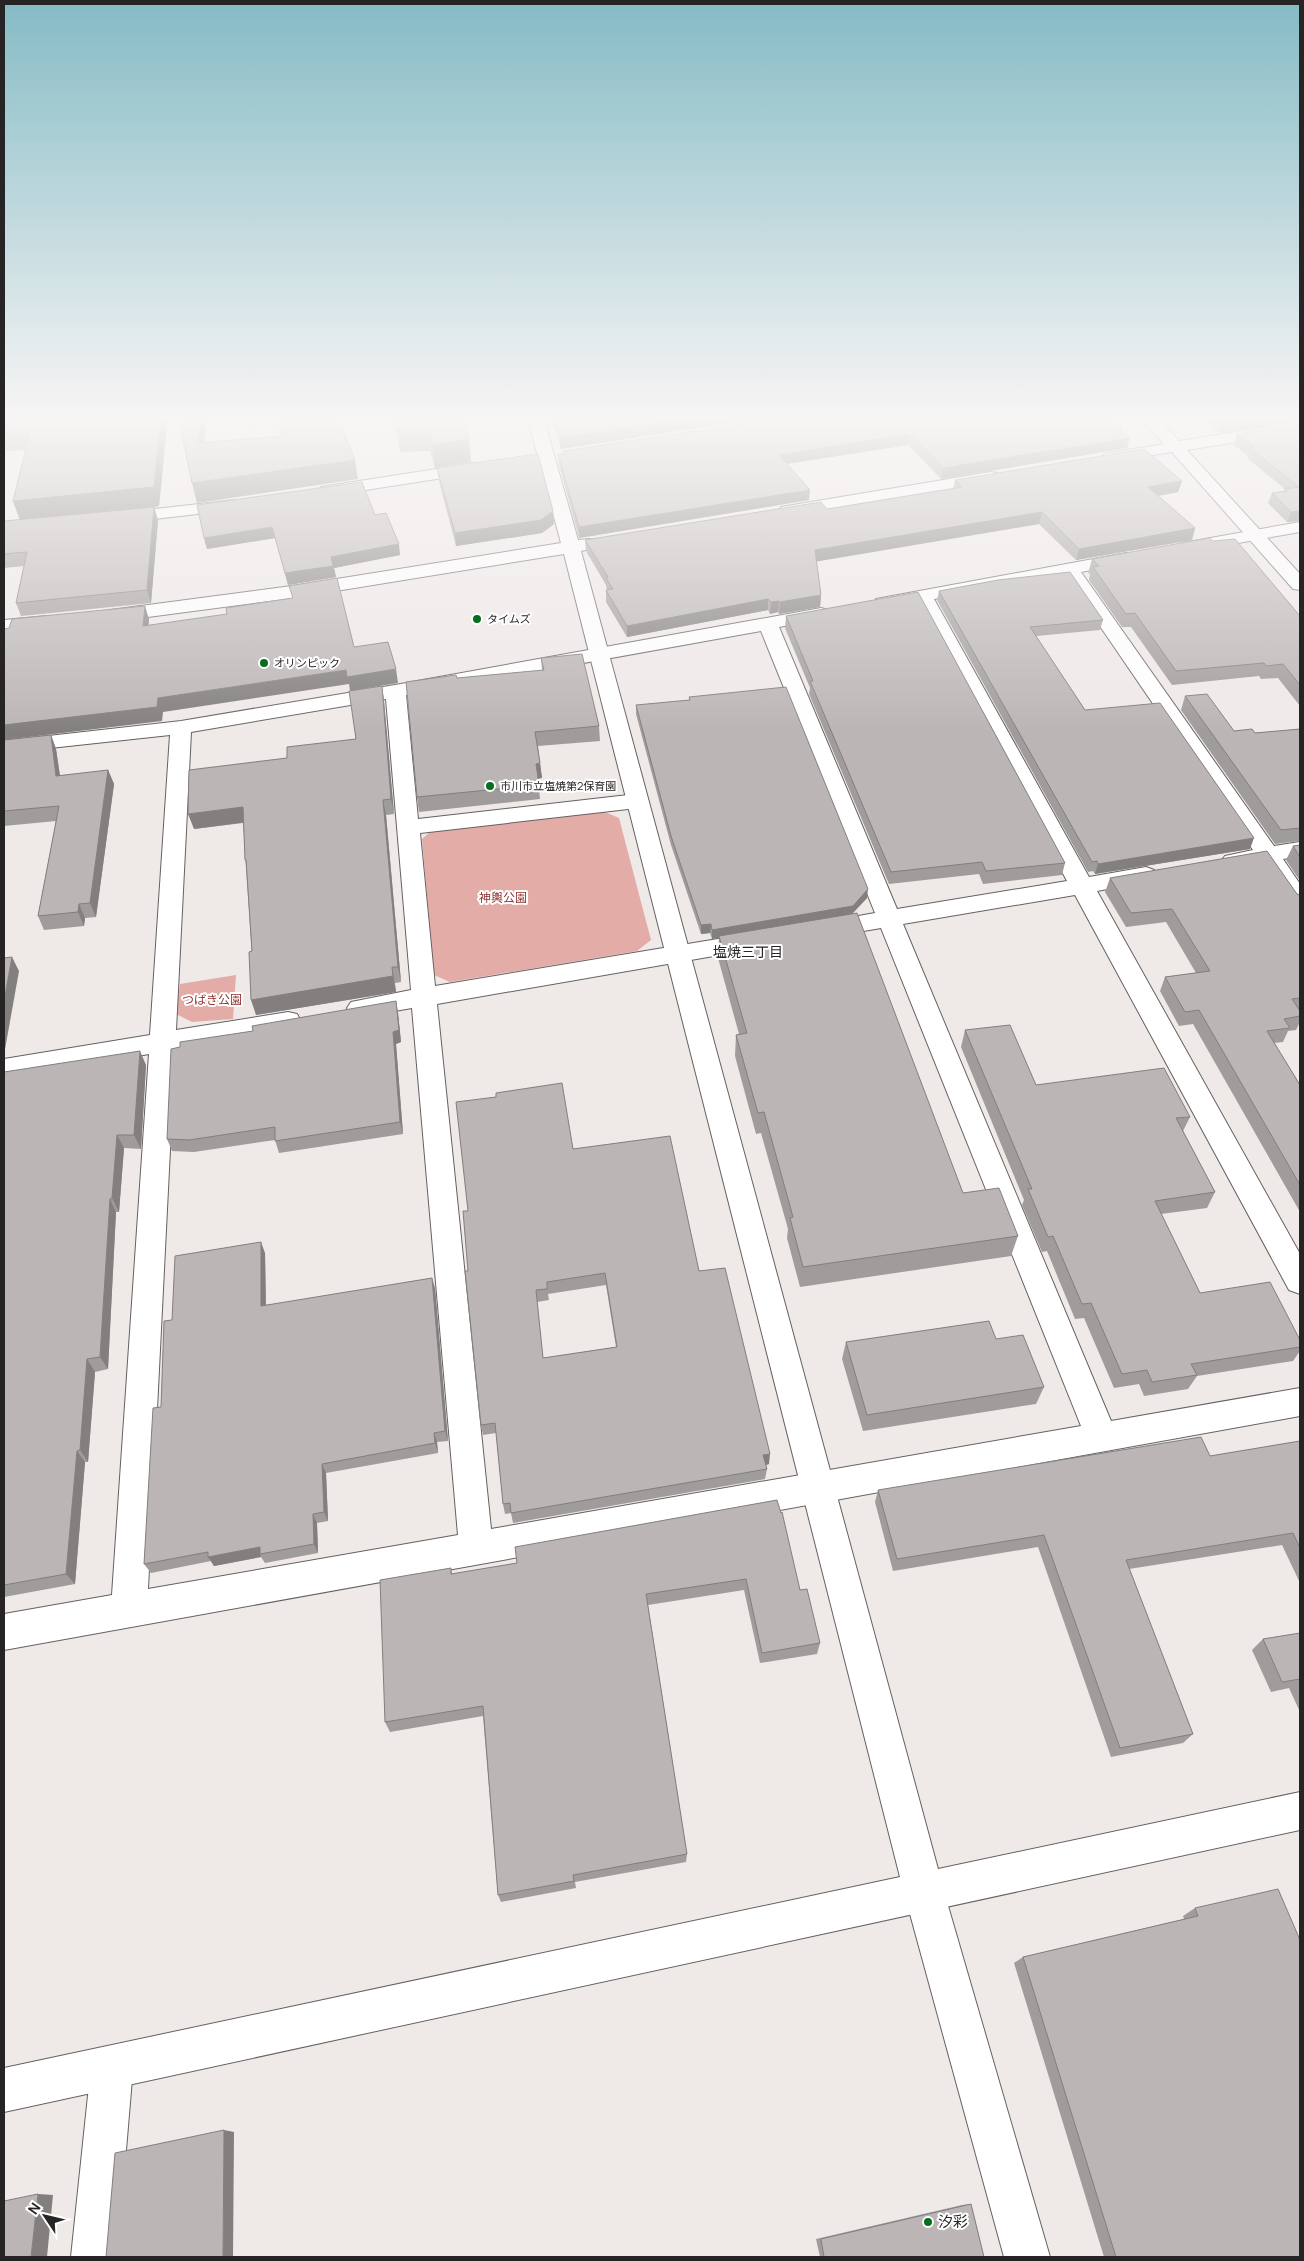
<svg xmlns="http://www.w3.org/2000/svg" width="1304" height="2261" viewBox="0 0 1304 2261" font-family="Manrope,'Noto Sans JP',sans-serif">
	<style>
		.green { fill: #e4aca7 }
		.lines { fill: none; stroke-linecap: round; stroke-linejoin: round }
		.street-casing { stroke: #666161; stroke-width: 2 }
		.secondary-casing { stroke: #666161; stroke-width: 2 }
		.street { fill: #fff; fill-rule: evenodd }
		.secondary { fill: #fff; fill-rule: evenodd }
		.wall { fill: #a19c9c; fill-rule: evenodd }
		.shaded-wall { fill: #837f7f }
		.building { fill: #bbb5b5; stroke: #837f7f; fill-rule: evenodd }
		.poi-dot { fill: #066f1e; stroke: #fff; stroke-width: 2 }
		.labels { text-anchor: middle; stroke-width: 4; stroke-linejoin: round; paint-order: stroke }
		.far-poi-label { font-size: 11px; fill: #262424; stroke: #fff; text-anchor: start }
		.park-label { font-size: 12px; fill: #8f3433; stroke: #fff }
		.neighbourhood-label { font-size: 14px; fill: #262424; stroke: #fff }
		.near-poi-label { font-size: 15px; fill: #262424; stroke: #fff; text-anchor: start }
	</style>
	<rect width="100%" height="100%" fill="#efe9e8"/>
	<g class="green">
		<polygon points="605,812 619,818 651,940 637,951 450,982 434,975 422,839 431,831"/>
		<polygon points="236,975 233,1019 192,1022 176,1014 180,984"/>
	</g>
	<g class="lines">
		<g class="street-casing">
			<g id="street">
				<polygon points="475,463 481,464 483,468 481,472 327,496 321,495 319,491 321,487 327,486"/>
				<polygon points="235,500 241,501 244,505 241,509 119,523 113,522 110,518 113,514 119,513"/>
				<polygon points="1300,522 1300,532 1188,552 1182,551 1179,547 1182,543 1188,542"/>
				<path d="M1126 553 1132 554 1135 558 1132 562 1081 572 1274 846 1300 842V856L1283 859 1300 884V909L1292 907 1262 863 1233 869 1225 866 1221 861 1225 856 1253 850 1065 575 934 599 1089 877 1146 867 1154 870 1158 875 1154 880 1097 891 1300 1254V1294L1289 1290 1075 895 903 924 1111 1421 1300 1388V1416L4 1650V1614L112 1595 149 1054 4 1079V1059L150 1035 170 735 4 753V741L181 721 395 685 821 608 828 610 831 614 828 618 779 627 897 909 1067 881 917 602 883 609 876 607 874 603 876 599ZM761 631 875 913 814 924 811 930 814 936 823 938 881 928 1081 1426 491 1529 437 1004 754 949 763 947 766 941 763 935 754 933 435 986 420 833 637 808 645 806 648 801 645 796 637 794 418 819 406 695ZM386 699 411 990 351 1002 347 1008 351 1014 360 1017 412 1008 458 1535 148 1589 175 1050 288 1030 297 1028 301 1021 297 1014 288 1012 176 1030 191 732Z"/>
				<polygon points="924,1872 938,1878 944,1892 1050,2257 1004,2257 904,1892 910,1878"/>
				<polygon points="112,2046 127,2052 133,2067 117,2257 71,2257 91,2067 97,2052"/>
			</g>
		</g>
		<g class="secondary-casing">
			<g id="secondary">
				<polygon points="527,416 543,416 578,540 589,539 595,540 598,544 595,548 581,551 938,1869 1300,1792 1300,1830 4,2112 4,2068 900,1877 564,554 299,597 110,622 103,620 100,616 103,612 110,610 299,585 561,543"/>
				<polygon points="1140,416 1157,416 1179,441 1300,422 1300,432 1187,450 1300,574 1300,590 1293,589 1172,452 1110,462 1104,460 1102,457 1104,454 1164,444"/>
				<polygon points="991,472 997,473 999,477 997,481 787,516 781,515 778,511 781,507"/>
				<polygon points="47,616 54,618 57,622 54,626 4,632 4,620"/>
			</g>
		</g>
		<use href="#street" class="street"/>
		<use href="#secondary" class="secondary"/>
	</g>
	<g class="wall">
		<polygon points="4,416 168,416 159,506 154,507 158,520 151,603 21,616 16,603 24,566 4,568 4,521 20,520 13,501 26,450 4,451"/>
		<polygon points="393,416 464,416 469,439 471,462 435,468 430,451 400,452"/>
		<polygon points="551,416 773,416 561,449"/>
		<polygon points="794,416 1122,428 1122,431 1127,448 941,479 908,445 787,464 809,500 579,538 559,465 558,454 564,454 564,451"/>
		<polygon points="1198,416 1300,416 1220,433"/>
		<polygon points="1300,424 1300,521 1287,522 1268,503 1272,493 1284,491 1285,489 1247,458 1248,456 1234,445 1237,434"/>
		<polygon points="437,468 553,511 554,524 542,533 456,546 439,481"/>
		<polygon points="955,480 1182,481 1178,492 1158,496 1195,528 1192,540 1076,560 1039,524 816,561 821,595 820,607 779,614 778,612 770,614 768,610 627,637 606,602 606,590 607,590 606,585 586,551 585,540 827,509 953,489"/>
		<polygon points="375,515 400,555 334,568 336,577 288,585 275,538 207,549 204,538"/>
		<polygon points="1092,559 1300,616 1300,706 1278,678 1261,679 1259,676 1172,685 1131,627 1122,627 1089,580 1090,574 1088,573"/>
		<polygon points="939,591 1103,620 1100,630 1036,636 1085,710 1250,849 1095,874 1093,871 1088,872 937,600"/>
		<polygon points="786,616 1065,863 1062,875 983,884 979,874 889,884 809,694 810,688 785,628"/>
		<polygon points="541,658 599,726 600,741 538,746 540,763 542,778 538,778 540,799 419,812 417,797 457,678 542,670"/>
		<polygon points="382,686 384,701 394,814 386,815 401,982 395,983 396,992 256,1015 243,823 194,829 287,758 356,739"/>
		<polygon points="1185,696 1234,731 1255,733 1300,729 1300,841 1275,844 1181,710"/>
		<polygon points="689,697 867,898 853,913 963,1193 1018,1236 1011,1256 800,1287 787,1238 788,1229 761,1133 756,1134 735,1056 736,1035 739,1034 718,958 719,937 712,939 710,933 701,934 671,845 636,714 636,705 689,700"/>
		<polygon points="51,735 56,749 60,776 108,770 114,784 96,917 85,918 84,926 44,930 38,916 56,821 4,826 4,740"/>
		<polygon points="1300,845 1300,881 1286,860 1293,846"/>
		<polygon points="1110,878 1297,894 1300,895 1300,1022 1296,1030 1288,1031 1283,1042 1274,1043 1300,1085 1300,1212 1193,1024 1179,1026 1160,991 1165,977 1196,973 1166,922 1126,927 1105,892"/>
		<polygon points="398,1013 401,1042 396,1044 403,1134 279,1153 275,1140 194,1152 172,1151 167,1139 180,1047"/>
		<polygon points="965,1030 1036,1085 1190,1117 1183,1131 1215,1192 1207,1208 1161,1214 1200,1293 1300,1340 1300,1351 1293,1361 1197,1376 1188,1389 1144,1396 1139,1384 1114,1388 1084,1318 1075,1319 1047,1251 1042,1252 1022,1205 1024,1200 961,1047"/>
		<polygon points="146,1065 141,1149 124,1148 119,1212 116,1212 108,1369 95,1372 88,1462 85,1462 75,1584 4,1597 4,1072"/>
		<path d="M496 1097 573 1149 699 1271 769 1464 766 1465 767 1469 765 1479 513 1523 511 1513 505 1514 503 1504 496 1433 483 1435 481 1425 468 1271V1211ZM606 1285 616 1347 543 1358 537 1302 549 1300 548 1294Z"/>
		<polygon points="265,1253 266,1305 435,1288 448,1441 437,1442 438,1453 326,1473 328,1521 317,1523 318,1553 265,1563 261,1557 214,1566 211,1561 151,1573 144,1564 172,1320"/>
		<polygon points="996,1339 1044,1387 1036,1404 863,1431 842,1359 846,1342"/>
		<polygon points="1300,1441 1300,1583 1282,1545 1129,1569 1193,1734 1183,1743 1111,1757 1038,1547 893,1571 875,1502 878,1490 1210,1456"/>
		<polygon points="777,1500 800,1590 820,1643 817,1654 760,1663 744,1590 648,1605 687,1854 686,1862 575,1882 576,1888 501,1902 498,1895 483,1716 390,1732 385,1722 451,1568 452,1574 517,1563"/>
		<polygon points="1300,1633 1300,1712 1289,1688 1271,1692 1252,1650 1263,1639"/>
		<polygon points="1195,1908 1300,1940 1300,2257 1104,2257 1014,1963 1023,1957 1184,1919 1183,1916"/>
		<polygon points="971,2204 984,2257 820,2257 816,2239 962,2205"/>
	</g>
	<g class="shaded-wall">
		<polygon points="161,416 168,416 159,506 154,507 158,520 151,603 147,590 20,520 13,501"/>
		<polygon points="200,416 206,416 204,463 199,443"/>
		<polygon points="705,416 773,416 561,449 560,438"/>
		<polygon points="1269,416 1300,416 1300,421 1220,433 1223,423"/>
		<polygon points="910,434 908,445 778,465 779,455"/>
		<polygon points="1130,438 1127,448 941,479 943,468"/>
		<polygon points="469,439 471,462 435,468 432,445"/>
		<polygon points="355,460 358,479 197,503 192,483"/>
		<polygon points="1182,481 1178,492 1145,498 1148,487"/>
		<polygon points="810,490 809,500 579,538 579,527"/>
		<polygon points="553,511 554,524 542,533 456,546 455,533"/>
		<polygon points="1300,511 1300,521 1287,522 1291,512"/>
		<polygon points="1042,512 1039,524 814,562 815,550"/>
		<polygon points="272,527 275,538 207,549 204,538"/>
		<polygon points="1195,528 1192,540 1076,560 1079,549"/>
		<polygon points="399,544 400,555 334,568 336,577 288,585 285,573 331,557"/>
		<polygon points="821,595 820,607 779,614 780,602"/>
		<polygon points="768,599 768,610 627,637 627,626"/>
		<polygon points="779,601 778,612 770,614 771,602"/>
		<polygon points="145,606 149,619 148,640 143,626"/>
		<polygon points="396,669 398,683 350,691 349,684 163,712 162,721 4,740 4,725 158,698 346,670"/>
		<polygon points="382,686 384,701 394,814 391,799"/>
		<polygon points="51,735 56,749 62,790 56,776"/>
		<polygon points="540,763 542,778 537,779 536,764"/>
		<polygon points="108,770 114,784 96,917 90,903"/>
		<polygon points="383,800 386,815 401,982 398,967"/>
		<polygon points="243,807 247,822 194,829 188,814"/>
		<polygon points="1254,838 1250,849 1095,874 1098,864"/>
		<polygon points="868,889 867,898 851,915 712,939 712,930"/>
		<polygon points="79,904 85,918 84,926 78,912"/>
		<polygon points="711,924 710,933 701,934 701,925"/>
		<polygon points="12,957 19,971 4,1055 4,1001"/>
		<polygon points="392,967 396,992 256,1015 251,1000"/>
		<polygon points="396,1001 398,1013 401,1042 396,1044 403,1134 400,1122 393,1032"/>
		<polygon points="140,1051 146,1065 141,1149 134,1135"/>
		<polygon points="117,1135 124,1148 119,1212 112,1198"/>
		<polygon points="110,1199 116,1212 108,1369 100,1357"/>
		<polygon points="261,1242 265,1253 266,1317 261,1306"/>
		<polygon points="432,1278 435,1288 448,1441 445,1431"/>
		<polygon points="87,1359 95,1372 88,1462 80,1450"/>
		<polygon points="434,1433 437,1442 438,1453 435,1443"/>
		<polygon points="77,1451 85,1462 75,1584 66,1574"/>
		<polygon points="770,1454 769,1464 762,1466 763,1455"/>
		<polygon points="322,1464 326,1473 328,1521 324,1512"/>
		<polygon points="313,1514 317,1523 318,1553 314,1544"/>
		<polygon points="260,1547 260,1554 261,1557 214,1566 208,1557"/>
		<polygon points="224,2130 234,2132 233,2257 223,2257"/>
		<polygon points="38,2194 53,2195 47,2257 31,2257"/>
	</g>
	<g class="building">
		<polygon points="4,416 161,416 154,487 13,501 31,429 4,432"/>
		<polygon points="178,416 200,416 199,443 281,436 280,418 283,417 283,416 337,416 355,460 192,483"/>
		<polygon points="394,416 464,416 469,439 432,445 428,428 397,430"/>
		<polygon points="554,416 705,416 560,438"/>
		<polygon points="794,416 1108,416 1122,428 1120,429 1130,438 943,468 910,434 779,455 810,490 579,527 558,454 565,454 564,451"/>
		<polygon points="1214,416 1269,416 1223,423"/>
		<polygon points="1300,424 1300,511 1291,512 1272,493 1287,491 1284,489 1299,487 1250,448 1254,447 1237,434"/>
		<polygon points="1144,449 1182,481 1148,487 1195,528 1079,549 1042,512 815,550 821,595 780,602 779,601 771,602 768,599 627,626 606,590 613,589 606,578 608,577 585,540 821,502 827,509 962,487 955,480"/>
		<polygon points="538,454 553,511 541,520 455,533 437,468"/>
		<polygon points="362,482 375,515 386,513 399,544 331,557 333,566 285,573 272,527 204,538 197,505"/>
		<polygon points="154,507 147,590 16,603 27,552 4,554 4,521"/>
		<polygon points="1209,538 1213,541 1235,539 1300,616 1300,685 1283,664 1267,666 1264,663 1176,671 1135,613 1126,614 1093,567 1099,566 1092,559"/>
		<polygon points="1070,572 1103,620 1030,627 1085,710 1160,703 1254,838 1098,864 1097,861 1092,862 939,591 998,580"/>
		<polygon points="337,578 354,647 388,642 396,669 347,677 346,670 158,698 157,707 4,725 4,629 9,628 12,619 145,606 143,626 227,614 226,608 293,598 289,586"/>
		<polygon points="918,592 1065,863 986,871 982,862 891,872 810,681 813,681 786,616"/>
		<polygon points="582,654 599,726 535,732 540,763 536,764 539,785 417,797 406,682 456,675 457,678 544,670 541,658"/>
		<polygon points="382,686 391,799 383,800 398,967 392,967 393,976 251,1000 249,952 252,951 246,860 245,860 243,807 188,814 189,770 287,758 287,747 356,739 349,691"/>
		<polygon points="786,687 868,889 853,906 712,930 711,924 701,925 671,836 636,705 690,700 689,697"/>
		<polygon points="1207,694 1234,731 1252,729 1255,733 1300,729 1300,828 1281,830 1185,696"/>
		<polygon points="51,735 56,776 108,770 90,903 79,904 78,912 38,916 59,806 4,811 4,740"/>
		<polygon points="1300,845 1300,857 1293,846"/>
		<polygon points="1267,851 1297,894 1300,895 1300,998 1292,999 1300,1011 1300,1016 1284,1019 1290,1028 1267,1031 1300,1085 1300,1185 1199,1010 1185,1012 1165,977 1210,971 1172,909 1131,913 1110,878"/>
		<polygon points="857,913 963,1193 999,1188 1018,1236 803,1267 790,1218 793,1217 764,1112 758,1113 736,1035 747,1033 719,936"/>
		<polygon points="12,957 4,1001 4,958"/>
		<polygon points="396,1001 399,1030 393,1032 400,1122 275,1141 275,1127 189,1140 167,1139 171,1049 180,1047 180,1042 253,1031 252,1026"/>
		<polygon points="1010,1025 1036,1085 1164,1068 1190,1117 1176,1118 1215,1192 1155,1201 1200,1293 1270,1282 1300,1340 1300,1347 1191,1364 1197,1375 1152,1382 1147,1370 1122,1374 1091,1303 1082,1304 1053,1236 1048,1237 1028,1189 1032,1189 965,1030"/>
		<polygon points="140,1051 134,1135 117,1135 112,1198 110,1199 100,1357 87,1359 80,1450 77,1451 66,1574 4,1585 4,1072"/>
		<path d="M562 1083 573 1149 670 1136 699 1271 725 1268 770 1454 763 1455 767 1469 511 1513 510 1503 503 1504 495 1423 481 1425 465 1271H468L463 1211H468L456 1102 496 1097V1093ZM605 1273 617 1347 543 1358 536 1290 547 1289V1282Z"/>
		<polygon points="261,1242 261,1306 432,1278 445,1431 434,1433 435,1443 322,1464 324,1512 313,1514 314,1544 260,1554 260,1547 208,1557 208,1552 144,1564 153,1408 161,1407 164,1321 172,1320 175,1256"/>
		<polygon points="989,1321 996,1339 1023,1335 1044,1387 867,1415 846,1342"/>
		<polygon points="1201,1437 1210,1456 1300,1441 1300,1548 1293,1533 1126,1560 1193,1734 1120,1748 1044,1535 897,1559 878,1490"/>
		<polygon points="777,1500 781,1513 782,1512 800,1590 807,1589 820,1643 762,1653 746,1579 646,1594 687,1854 573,1875 574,1881 498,1895 483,1706 385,1722 380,1580 451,1568 451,1574 517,1563 515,1547"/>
		<polygon points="1300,1633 1300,1679 1282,1682 1263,1639"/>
		<polygon points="1278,1889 1300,1940 1300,2257 1116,2257 1023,1957 1198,1916 1195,1908"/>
		<polygon points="224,2130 223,2257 106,2257 115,2153"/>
		<polygon points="38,2194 31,2257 4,2257 4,2201"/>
		<polygon points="971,2204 984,2257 824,2257 821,2239"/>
	</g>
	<linearGradient id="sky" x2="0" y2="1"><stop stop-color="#85bbc5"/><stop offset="0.57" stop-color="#f8f5f5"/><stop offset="1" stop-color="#f8f5f5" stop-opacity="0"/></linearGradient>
	<rect width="1304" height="733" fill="url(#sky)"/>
	<g class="poi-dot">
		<circle cx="477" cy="619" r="5"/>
		<circle cx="264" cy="663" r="5"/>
		<circle cx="490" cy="786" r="5"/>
		<circle cx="928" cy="2222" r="5"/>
	</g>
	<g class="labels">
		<g class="far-poi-label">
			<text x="487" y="623">タイムズ</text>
			<text x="274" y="667">オリンピック</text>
			<text x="500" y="790">市川市立塩焼第2保育園</text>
		</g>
		<g class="park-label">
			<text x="503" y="902">神輿公園</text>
			<text x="212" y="1004">つばき公園</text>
		</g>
		<g class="neighbourhood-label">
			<text x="748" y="957">塩焼三丁目</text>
		</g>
		<g class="near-poi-label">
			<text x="938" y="2227">汐彩</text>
		</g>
	</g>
	<rect width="1304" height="2261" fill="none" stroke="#262424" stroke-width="10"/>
	<g transform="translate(45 2216) rotate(305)" stroke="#ffffff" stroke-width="4" paint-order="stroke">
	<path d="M0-4L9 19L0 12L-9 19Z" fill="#262424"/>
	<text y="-8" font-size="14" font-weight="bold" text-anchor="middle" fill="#262424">N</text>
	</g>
</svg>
